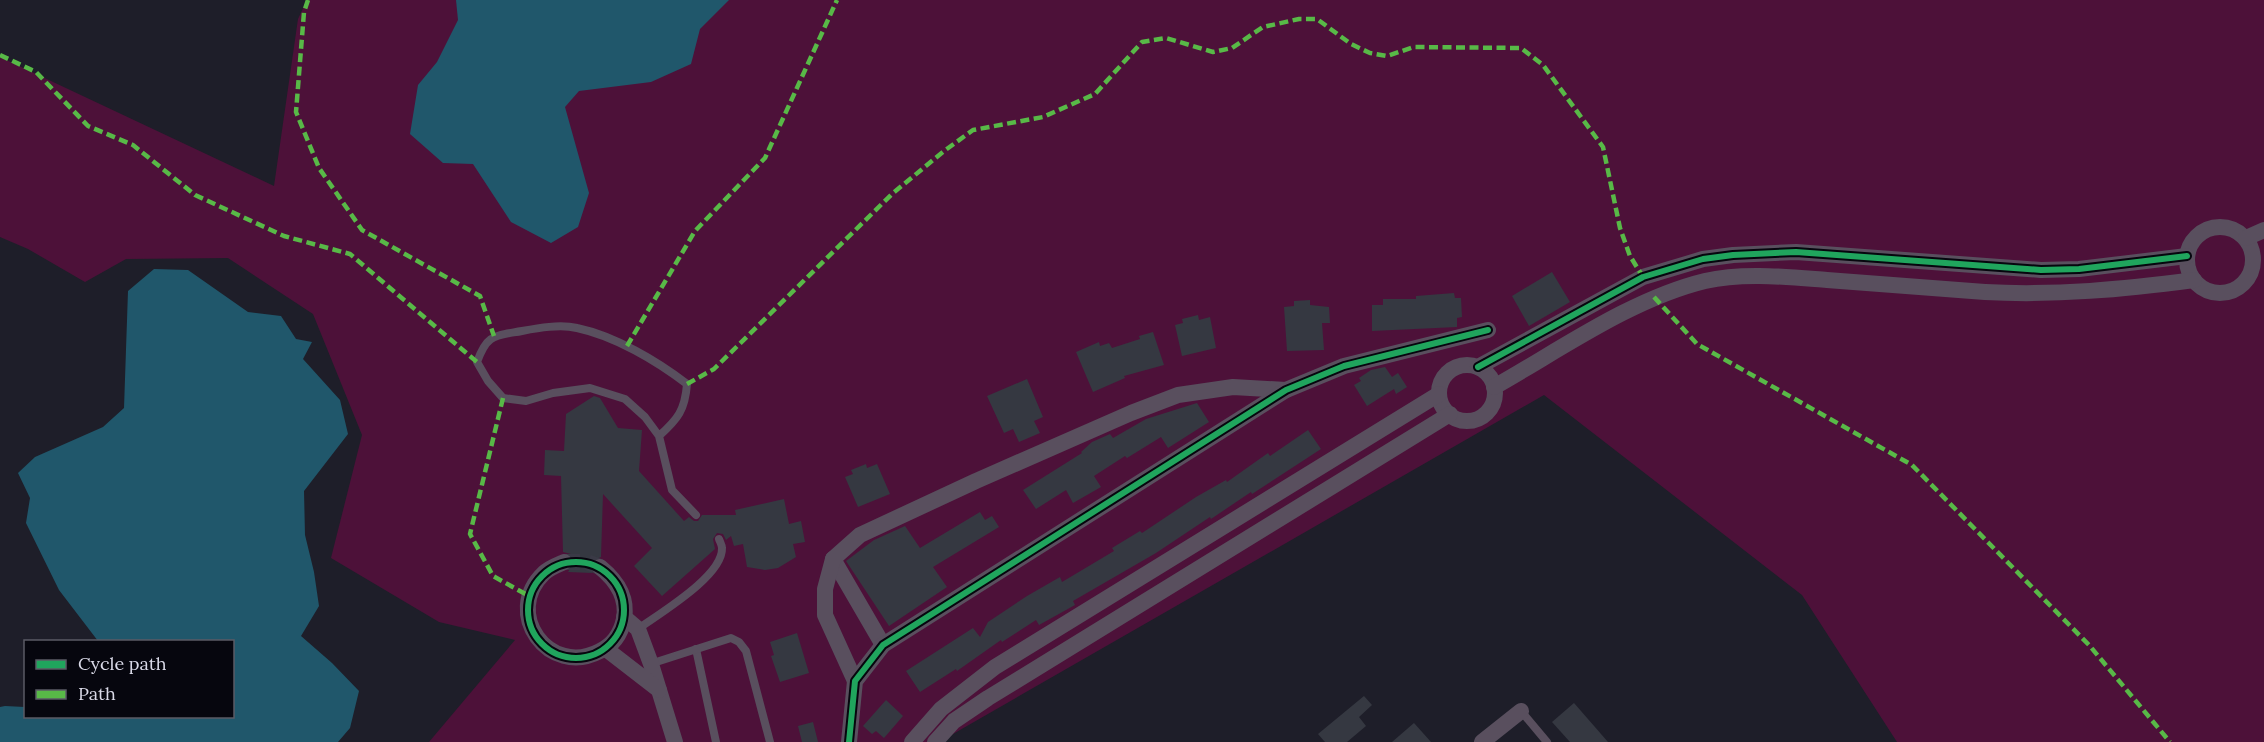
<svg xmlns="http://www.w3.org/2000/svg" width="2264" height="742" viewBox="0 0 2264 742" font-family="Lora,serif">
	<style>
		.green { fill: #4d1139 }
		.water { fill: #20576b }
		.building { fill: #353841 }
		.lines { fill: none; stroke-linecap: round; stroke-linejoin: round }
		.minor-tunnel { stroke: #3a3a46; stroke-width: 16; stroke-dasharray: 16 8; stroke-linecap: butt }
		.service { stroke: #594f5e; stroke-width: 8 }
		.minor { stroke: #594f5e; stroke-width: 16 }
		.quiet { stroke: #58b947; stroke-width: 4.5; stroke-dasharray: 9 4.5; stroke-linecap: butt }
		.cycleway-casing { stroke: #06060e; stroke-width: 10 }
		.cycleway { stroke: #20a55d; stroke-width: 6 }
	</style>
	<rect width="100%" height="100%" fill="#1e1e29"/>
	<polygon class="green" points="307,0 2264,0 2264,742 1897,742 1802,595 1544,395 939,742 429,742 515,640 439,622 331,558 362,435 313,314 228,258 126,259 85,282 28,249 0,237 0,57 274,186 298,19"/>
	<g class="water">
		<polygon points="456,0 729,0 700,29 691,64 651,82 579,91 565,107 589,193 578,227 551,243 511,222 473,164 443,163 410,134 418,85 437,62 458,20"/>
		<polygon points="154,269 188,270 248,312 281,316 296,339 312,342 303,359 340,400 348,434 304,491 305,535 314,572 319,606 301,636 332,663 359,691 350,728 338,742 0,742 0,707 5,706 25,707 26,716 232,716 232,642 98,641 59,590 26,523 30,498 18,473 35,457 103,427 124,408 128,291"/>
	</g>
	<g class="building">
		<polygon points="1552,272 1570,302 1529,326 1512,296"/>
		<polygon points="1454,293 1455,298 1461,298 1462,317 1457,318 1457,327 1372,331 1372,305 1383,305 1383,299 1416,299 1416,296"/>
		<polygon points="1310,300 1310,305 1329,307 1330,323 1322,323 1324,350 1287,351 1284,307 1294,306 1294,301"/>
		<polygon points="1198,315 1199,320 1210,317 1216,348 1182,356 1175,325 1183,323 1182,319"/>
		<polygon points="1153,332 1164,365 1124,376 1125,378 1093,392 1076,352 1099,342 1100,346 1109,343 1112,348 1140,339 1139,336"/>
		<polygon points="1385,367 1392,377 1398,373 1407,387 1396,394 1394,389 1367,406 1354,385 1361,381 1359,378 1371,370"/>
		<polygon points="1027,379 1043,417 1034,421 1040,433 1019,442 1013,429 1004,433 987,396"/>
		<polygon points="594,396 600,398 618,428 642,430 639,471 684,521 689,517 694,521 698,521 702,515 736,515 735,510 784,499 789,524 801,521 805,542 793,544 796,557 778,568 765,570 747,567 743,544 734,546 731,536 726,540 723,534 717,533 713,539 715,549 662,596 634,566 652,548 603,494 601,557 592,561 590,566 592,573 568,572 574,563 571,554 563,552 561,476 544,475 545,450 564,451 566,414"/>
		<polygon points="1197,403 1209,422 1168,448 1161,437 1127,458 1125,456 1094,476 1101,487 1073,503 1066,490 1036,509 1023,490 1082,453 1081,452 1092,442 1110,434 1113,438 1146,419"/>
		<polygon points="1308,430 1321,449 1252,494 1251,492 1211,519 1210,517 1156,553 1073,601 1075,605 1039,625 1036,620 1002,642 1001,640 957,671 956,669 920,692 906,671 973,628 980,637 988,622 1027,596 1060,577 1062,582 1114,551 1112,548 1140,531 1142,533 1196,497 1226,480 1227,482 1268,453 1270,456"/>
		<polygon points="866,464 867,468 877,464 890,494 858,507 845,477 853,474 851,470"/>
		<polygon points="980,512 985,520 992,516 999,527 933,567 947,587 889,626 846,561 874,540 905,526 920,548"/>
		<polygon points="797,633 809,673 780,682 771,656 774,655 770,642"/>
		<polygon points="1364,696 1372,705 1359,717 1366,726 1347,742 1325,742 1318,734"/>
		<polygon points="886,700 903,716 884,738 876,731 872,734 863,726"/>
		<polygon points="1574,703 1608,742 1570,742 1552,722"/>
		<polygon points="813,722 818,742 802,742 798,726"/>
		<polygon points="1414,723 1431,742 1392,742"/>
	</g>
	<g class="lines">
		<polyline class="minor-tunnel" points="564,562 587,562 600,567"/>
		<g class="service">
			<path d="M659 436C678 419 685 410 687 384 657 361 615 336 577 328 560 324 538 328 522 331 494 336 487 334 477 362L488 381 503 398 526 401 553 393 590 388 625 399 645 417 659 436 672 490 696 515"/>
			<path d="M638 629C660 613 723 576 722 548 722 545 720 542 719 539"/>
			<polyline points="696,649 716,742"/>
			<polyline points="650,664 731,638 739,642 746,651 770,742"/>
			<polyline points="1521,711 1547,742"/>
		</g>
		<g class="minor">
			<circle cx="2220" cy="260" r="33"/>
			<polyline points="2246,238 2264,230"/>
			<circle cx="1467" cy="393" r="28"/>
			<polyline points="1478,367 1643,277 1703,259 1733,255 1796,252 2041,270 2079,269 2187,256"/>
			<path d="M1494 387C1560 350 1631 299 1705 281 1743 272 1788 277 1827 280 1880 284 1933 288 1985 292 2055 296 2125 289 2194 280"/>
			<polyline points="833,559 883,645"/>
			<path d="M564 562C557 565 549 568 544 573 502 613 549 678 600 651 613 645 621 633 624 619 628 597 616 580 600 567"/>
			<polyline points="624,617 638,629 651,664 675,742"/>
			<polyline points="606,649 659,690"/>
			<polyline points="855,681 825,615 825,589 833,559 860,535 976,481 1131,413 1178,395 1233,387 1286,390"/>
			<polyline points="849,742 855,681 883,645 1286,390 1344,366 1488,330"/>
			<polyline points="912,742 941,709 995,667 1439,394"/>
			<polyline points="935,742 954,721 988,698 1450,414"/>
			<polyline points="1482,742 1521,711"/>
		</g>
		<g class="quiet">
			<polyline points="308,0 304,12 296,112 319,168 362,230 480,296 494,336"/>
			<polyline points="0,55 36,72 88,126 133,145 195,195 284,236 350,254 477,362"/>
			<polyline points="1654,297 1697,344 1912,465 2089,645 2170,742"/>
			<polyline points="627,346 695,231 765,158 837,0"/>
			<polyline points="687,384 714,369 892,194 944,151 973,130 1043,117 1095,94 1142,42 1166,38 1213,52 1232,48 1263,27 1299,19 1317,19 1351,44 1370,53 1387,56 1414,47 1521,48 1543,65 1603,147 1620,228 1630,256 1643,277"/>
			<polyline points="503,398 470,534 493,576 529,596"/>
		</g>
		<g class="cycleway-casing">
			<g id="cycleway">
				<polyline points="1478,367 1643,277 1703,259 1733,255 1796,252 2041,270 2079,269 2187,256"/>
				<circle cx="576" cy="610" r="48"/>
				<polyline points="849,742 855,681 883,645 1286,390 1344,366 1488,330"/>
			</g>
		</g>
		<use href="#cycleway" class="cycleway"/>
	</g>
	<rect x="24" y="640" width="210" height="78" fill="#06060e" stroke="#5b5b65" stroke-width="1.5"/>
	<rect x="36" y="660" width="30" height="9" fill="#20a55d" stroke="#5b5b65" stroke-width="1.5"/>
	<text x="78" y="670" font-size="18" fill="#dadae8">Cycle path</text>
	<rect x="36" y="690" width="30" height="9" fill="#58b947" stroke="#5b5b65" stroke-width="1.5"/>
	<text x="78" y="700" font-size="18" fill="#dadae8">Path</text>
</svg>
